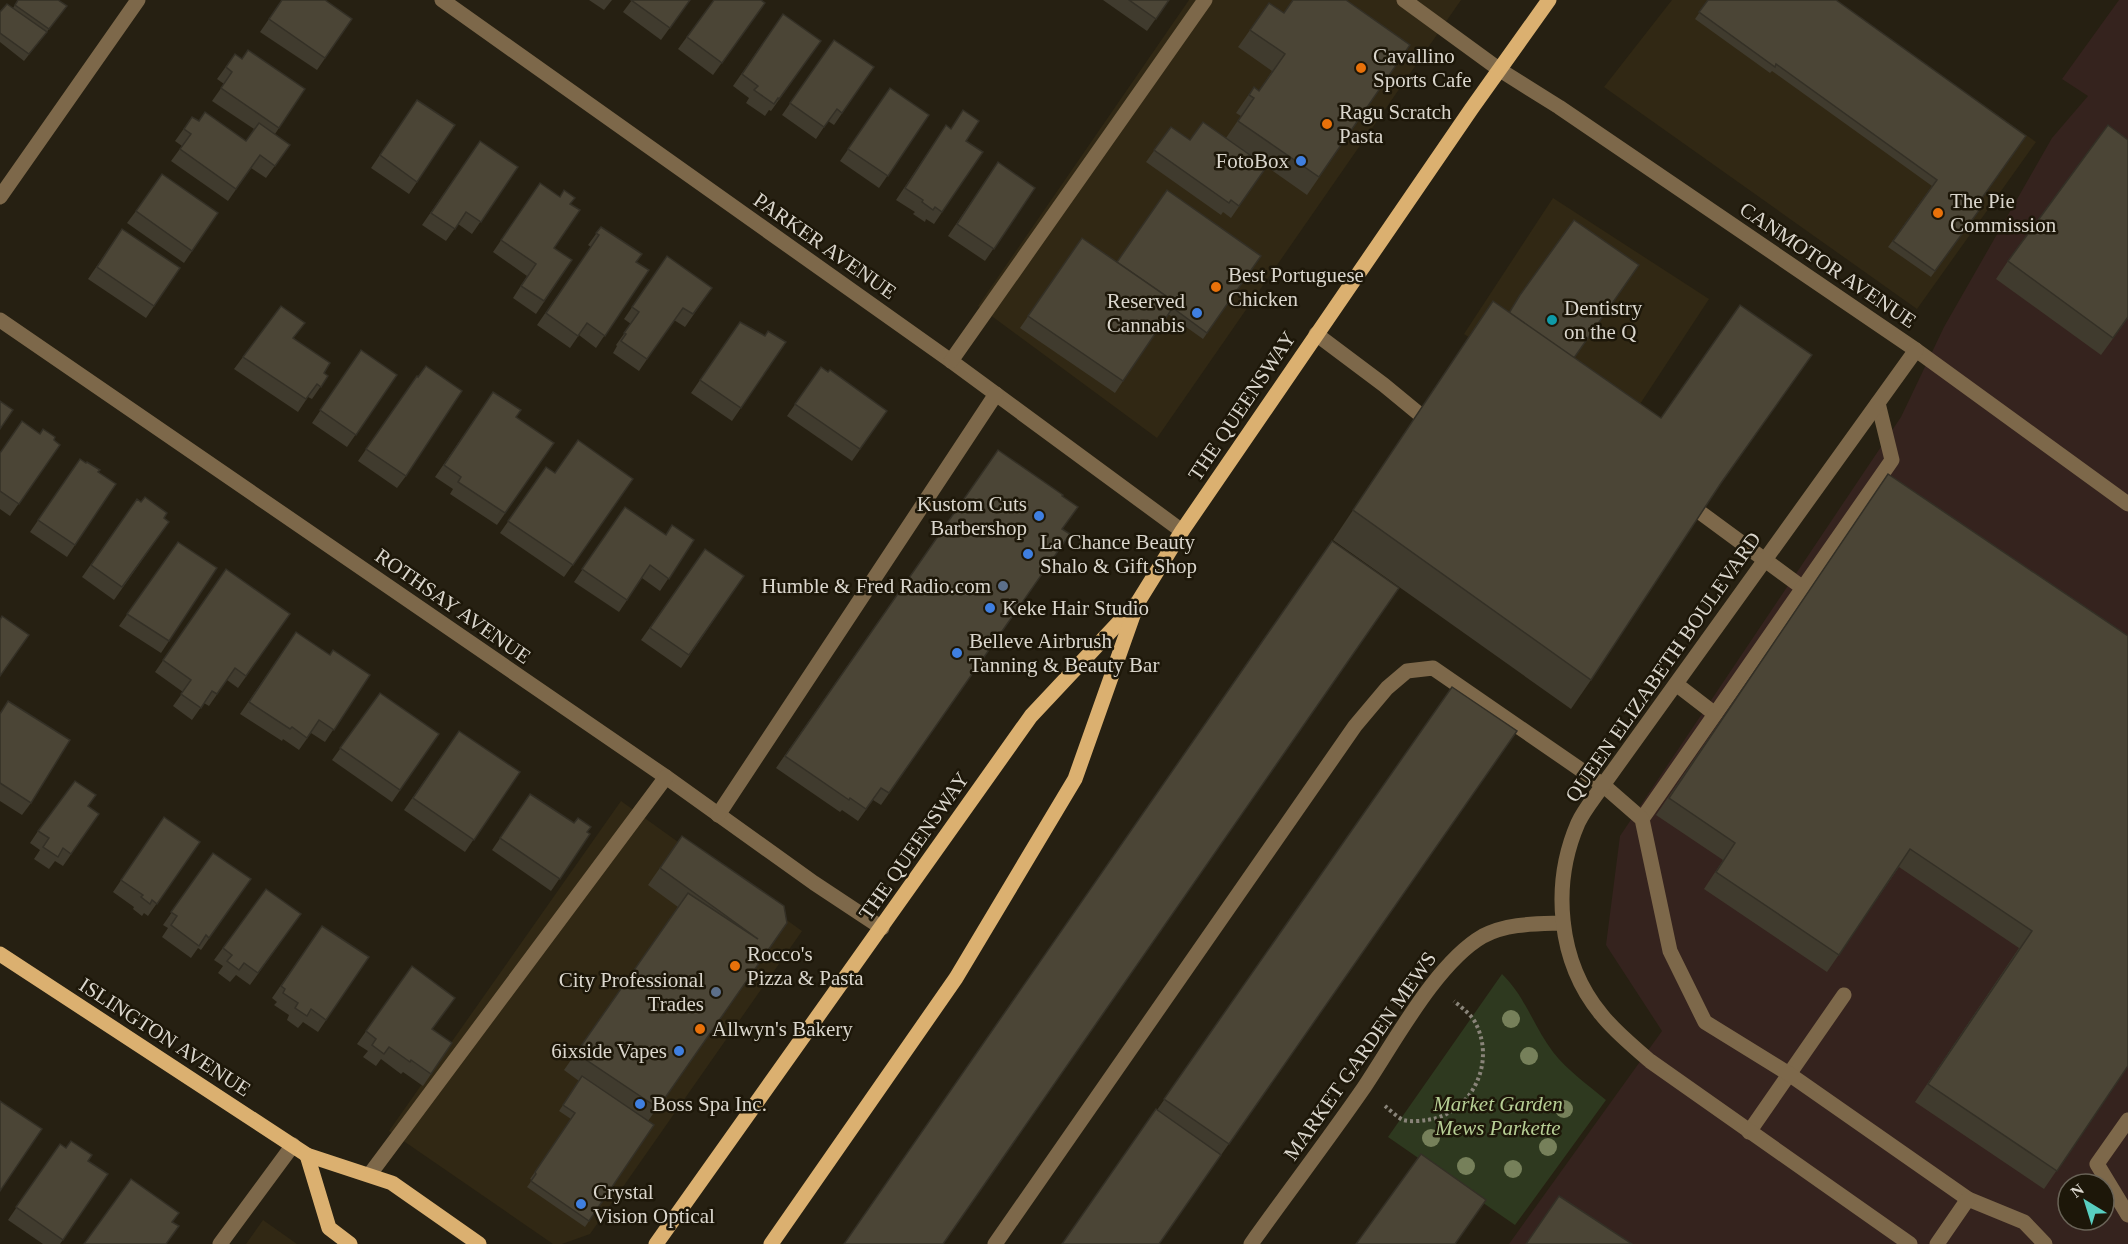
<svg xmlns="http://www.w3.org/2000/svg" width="2128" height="1244" viewBox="0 0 2128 1244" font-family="Georgia,serif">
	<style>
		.built { fill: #312814 }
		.industrial { fill: #35231e; fill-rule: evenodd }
		.green { fill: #2e391f }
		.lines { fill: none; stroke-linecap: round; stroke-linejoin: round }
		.path { stroke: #898479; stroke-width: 4; stroke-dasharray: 3 3; stroke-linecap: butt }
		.minor { stroke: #7d684a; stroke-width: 15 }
		.major { stroke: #dbb070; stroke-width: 15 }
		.tree { fill: #76805a }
		.wall { fill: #403b2e }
		.building { fill: #4b4536; stroke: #343026; stroke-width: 1.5 }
		.food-dot { fill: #e8710a; stroke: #1d1709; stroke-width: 2 }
		.shop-dot { fill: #3f7fe0; stroke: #1d1709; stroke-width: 2 }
		.culture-dot { fill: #0f9aa8; stroke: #1d1709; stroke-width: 2 }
		.service-dot { fill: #5c6f8a; stroke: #1d1709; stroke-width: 2 }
		.labels { text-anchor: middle; stroke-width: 5; stroke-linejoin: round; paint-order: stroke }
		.poi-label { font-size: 21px; fill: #dad6cd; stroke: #1d1709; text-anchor: start }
		.street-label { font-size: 21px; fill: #dad6cd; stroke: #1d1709 }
		.park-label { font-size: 21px; font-style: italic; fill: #b7cf95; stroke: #1d1709 }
	</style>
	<rect width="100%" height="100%" fill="#262012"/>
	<g class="built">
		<polygon points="1189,0 1461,0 1157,438 978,306"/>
		<polygon points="1672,0 1834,0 2036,142 1917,309 1604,87"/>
		<polygon points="1553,198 1709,299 1619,436 1464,334"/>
		<polygon points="621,801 802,931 590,1234 562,1244 553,1244 389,1131"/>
		<polygon points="263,1220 297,1244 246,1244"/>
	</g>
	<path class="industrial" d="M2119 0H2128V1244H1509L1662 1031 1606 945 1620 836 1901 417 1944 327 2052 138 2088 96 2062 79ZM2068 1184H2104V1220H2068Z"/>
	<path class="green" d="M1502 974C1525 996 1534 1027 1553 1052 1568 1071 1588 1085 1606 1100L1515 1225 1388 1137Z"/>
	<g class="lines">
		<path class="path" d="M1385 1106C1390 1110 1397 1117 1403 1120 1410 1122 1420 1121 1427 1120 1471 1114 1496 1064 1476 1024 1472 1015 1462 1008 1454 1001"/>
		<g class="minor">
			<polyline points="442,0 951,361 1182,531"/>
			<polyline points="1404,0 1500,70 1559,107 1916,350 2128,504"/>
			<polyline points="0,197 138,0"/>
			<polyline points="0,320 666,777 814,883 882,928"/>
			<polyline points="1316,334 1384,385 1418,413"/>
			<polyline points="951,361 1205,0"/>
			<polyline points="1701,513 1803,588"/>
			<polyline points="1676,684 1715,714"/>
			<polyline points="718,815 996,394"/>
			<polyline points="1642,819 1892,460 1878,403"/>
			<polyline points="2128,1120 2097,1164 2128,1215"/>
			<polyline points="1749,1132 1844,995"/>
			<polyline points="370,1174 666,777"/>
			<polyline points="220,1244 293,1145"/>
			<polyline points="995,1244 1355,726 1387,688 1407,671 1433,668 1603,785 1642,819 1670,951 1705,1022 1789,1074 1968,1199 2024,1222 2045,1244"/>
			<path d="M1251 1244C1288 1192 1327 1141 1363 1089 1394 1043 1436 963 1483 936 1508 923 1536 924 1563 923"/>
			<path d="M1910 1244 1650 1061C1633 1046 1615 1032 1601 1014 1558 962 1551 885 1578 823 1584 810 1595 797 1603 785L1916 350"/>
			<polyline points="1937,1244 1968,1199"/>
		</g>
		<g class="major">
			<polyline points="0,954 307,1155 392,1183 479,1244"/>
			<polyline points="307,1155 329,1228 350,1244"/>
			<polyline points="656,1244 1031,716 1138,602 1182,531 1472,108 1549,0"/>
			<polyline points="771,1244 956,978 1075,779 1136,607"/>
		</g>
	</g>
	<g class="tree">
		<circle cx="1511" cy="1019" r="9"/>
		<circle cx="1529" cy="1056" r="9"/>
		<circle cx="1564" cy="1109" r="9"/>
		<circle cx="1431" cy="1138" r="9"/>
		<circle cx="1548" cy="1147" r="9"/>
		<circle cx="1466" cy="1166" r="9"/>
		<circle cx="1513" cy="1169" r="9"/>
	</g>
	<g class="wall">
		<polygon points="18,0 67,6 24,61 0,42 0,12 13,8"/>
		<polygon points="282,0 352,19 317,70 260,32"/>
		<polygon points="589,0 612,0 604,10"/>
		<polygon points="632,0 690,0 661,40 623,12"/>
		<polygon points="714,0 765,3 713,75 678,49"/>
		<polygon points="1103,0 1169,0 1147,31"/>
		<polygon points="1708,0 1983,205 1931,277 1888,247 1932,186 1772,71 1770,73 1695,19"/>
		<polygon points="1269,3 1284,13 1410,45 1307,195 1257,160 1255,162 1265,169 1231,218 1223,212 1221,215 1146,162 1171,127 1190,140 1226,138 1241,116 1236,113 1254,87 1259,91 1272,71 1238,47"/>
		<polygon points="783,14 821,41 771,111 769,110 765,116 746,103 749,98 733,86"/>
		<polygon points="834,40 874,67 834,125 828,121 816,139 782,115"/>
		<polygon points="235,54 242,59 305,89 275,134 290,145 266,178 251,168 228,201 171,161 182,146 175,141 192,117 199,121 246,141 254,129 212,101 224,84 217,79"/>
		<polygon points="890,88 929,115 879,188 840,161"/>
		<polygon points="417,100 417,182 409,194 371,168"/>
		<polygon points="946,125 966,141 983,152 934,224 926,219 925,222 913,214 915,212 896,200"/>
		<polygon points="2128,140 2128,318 2101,355 1996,279 2008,261"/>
		<polygon points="480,141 518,167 472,234 458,224 446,241 422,225"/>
		<polygon points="998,162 1035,188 985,261 948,236"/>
		<polygon points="540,183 570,204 554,248 572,260 536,314 513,298 527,276 493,252"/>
		<polygon points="136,211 218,213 184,263 127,223"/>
		<polygon points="601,227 636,262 649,270 596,348 579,335 570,348 537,325 591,247 588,245"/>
		<polygon points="122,229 180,268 146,318 88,279"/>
		<polygon points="1082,238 1117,262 1261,256 1203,339 1168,314 1115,393 1020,328"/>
		<polygon points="667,256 712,288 685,327 674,320 639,371 613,353 617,346 616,345 631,324 624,319"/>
		<polygon points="1493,301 1574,358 1721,483 1591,680 1571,709 1333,540"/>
		<polygon points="281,306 294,338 324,373 328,376 312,399 308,397 298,412 234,369"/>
		<polygon points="740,322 765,336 786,342 732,421 691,393"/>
		<polygon points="361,350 397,375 347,447 312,423"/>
		<polygon points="821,367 887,411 852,461 787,416"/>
		<polygon points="417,376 406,476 397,488 358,461"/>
		<polygon points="493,392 516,417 554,443 497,525 450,494 453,489 435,477"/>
		<polygon points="40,434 54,440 60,445 10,516 0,509 0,453"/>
		<polygon points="998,450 1062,496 1062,529 1070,534 881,805 873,800 858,821 842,810 840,812 776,768"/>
		<polygon points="80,459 116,484 67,557 30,532"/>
		<polygon points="546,467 555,473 633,479 564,577 500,533"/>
		<polygon points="1888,474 2128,1066 2044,1189 1915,1102 2019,948 1899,867 1827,972 1704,889 1723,860 1656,815"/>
		<polygon points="137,499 169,522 114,600 82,577"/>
		<polygon points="625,507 666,535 694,540 660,591 642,578 619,612 574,582"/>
		<polygon points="178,542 169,641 161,653 119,626"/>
		<polygon points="705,549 744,576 681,668 641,640"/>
		<polygon points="226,569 290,614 238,688 227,680 209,706 204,703 192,720 173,706 183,692 155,672"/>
		<polygon points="296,632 330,655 370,675 325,742 311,733 299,750 283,739 282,741 240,714"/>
		<polygon points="1452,687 1517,731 1159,1244 1157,1110"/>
		<polygon points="380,693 439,734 392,802 332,760"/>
		<polygon points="8,701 31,803 22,815 0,801 0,713"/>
		<polygon points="459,731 520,772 465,852 404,810"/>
		<polygon points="530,794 590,834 551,891 492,850"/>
		<polygon points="96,795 88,806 99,814 63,866 55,861 49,869 34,859 40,850 30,843 38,831"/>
		<polygon points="164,817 200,842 148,916 144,913 142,916 133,909 134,907 113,892"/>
		<polygon points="682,836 787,923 648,1121 654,1125 585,1227 527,1187 532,1180 530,1179 571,1119 559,1111 579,1081 564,1070 678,907 648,885"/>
		<polygon points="213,853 251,879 201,950 198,948 191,958 162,937 168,928 163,925"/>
		<polygon points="266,889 301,914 250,985 236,975 230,982 218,973 223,966 214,960"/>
		<polygon points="322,926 369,957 318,1032 303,1022 298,1028 287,1020 289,1015 274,1005 277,1002 272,998"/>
		<polygon points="412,966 432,1029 452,1043 423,1086 403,1072 401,1074 381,1059 376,1066 363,1057 368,1051 357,1044"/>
		<polygon points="60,1144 108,1174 60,1244 43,1244 8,1220"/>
	</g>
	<g class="building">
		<polygon points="18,0 58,0 67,6 49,29 15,5"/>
		<polygon points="282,0 325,0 352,19 325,58 269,19"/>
		<polygon points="631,0 690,0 670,28"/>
		<polygon points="714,0 761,0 765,3 722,63 687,37"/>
		<polygon points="1129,0 1169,0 1156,19"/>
		<polygon points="1293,0 1346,0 1410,45 1319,177 1238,121 1254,98 1249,95 1254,87 1259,91 1285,54 1250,30 1269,3 1284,13"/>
		<polygon points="1708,0 1836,0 2026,136 1979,202 1983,205 1935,271 1893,241 1937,180 1776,64 1775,67 1699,12"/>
		<polygon points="7,4 47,32 29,54 0,33 0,12"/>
		<polygon points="783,14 821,41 779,99 778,98 774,104 754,90 758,86 742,74"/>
		<polygon points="834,40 874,67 842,113 837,109 824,127 790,103"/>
		<polygon points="248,50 305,89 279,128 221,88 232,72 226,67 235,54 242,59"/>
		<polygon points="890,88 929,115 888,176 848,149"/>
		<polygon points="417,100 455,125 417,182 380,155"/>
		<polygon points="963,110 979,121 966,141 983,152 942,212 935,207 933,210 922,202 923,200 905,188 946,125 951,129"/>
		<polygon points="205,112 246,141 259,123 290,145 275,166 260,155 236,189 180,149 191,134 184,129 192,117 199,121"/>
		<polygon points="1203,122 1257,160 1255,162 1265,169 1239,206 1231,200 1229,203 1154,150 1171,127 1190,140"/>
		<polygon points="2108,125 2128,140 2128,317 2113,338 2008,261"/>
		<polygon points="480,141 518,167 481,222 466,212 455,229 431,213"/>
		<polygon points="998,162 1035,188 994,249 957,224"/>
		<polygon points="162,174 218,213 192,251 136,211"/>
		<polygon points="540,183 560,197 564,190 575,198 570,204 580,210 554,248 572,260 544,301 521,286 536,264 501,240"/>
		<polygon points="1167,190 1261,256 1207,333 1173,308 1176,303 1117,262"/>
		<polygon points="1574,220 1639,265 1574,358 1509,313 1520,295"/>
		<polygon points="601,227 642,254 636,262 649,270 605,336 587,323 578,336 546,313 599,235 596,233"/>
		<polygon points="122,229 180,268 154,306 97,267"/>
		<polygon points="1082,238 1176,303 1123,381 1028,316"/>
		<polygon points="667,256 712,288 693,314 683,308 647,359 621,341 626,334 624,333 639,312 632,307"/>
		<polygon points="1493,301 1661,418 1740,305 1812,355 1721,483 1591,680 1353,510"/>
		<polygon points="281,306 305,323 293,338 330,363 324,373 328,376 321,387 317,384 306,399 243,357"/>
		<polygon points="740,322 765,336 768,331 786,342 741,408 700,380"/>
		<polygon points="361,350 397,375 356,435 320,410"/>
		<polygon points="426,366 462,391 406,476 366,449 417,376 418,377"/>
		<polygon points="821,367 828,372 830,370 887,411 860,449 795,404"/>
		<polygon points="493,392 521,410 516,417 554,443 505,513 458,482 461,477 444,465"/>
		<polygon points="0,401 13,410 0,429"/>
		<polygon points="22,421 40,434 43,429 55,437 54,440 60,445 19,504 0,491 0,453"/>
		<polygon points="578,440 633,479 573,565 508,521 546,467 555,473"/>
		<polygon points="998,450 1063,495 1062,496 1078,507 1062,529 1070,534 889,793 881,788 866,809 850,798 849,800 785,756"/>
		<polygon points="80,459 86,463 87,462 100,470 98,472 116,484 75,545 38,520"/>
		<polygon points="1888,474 2128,636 2128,1066 2057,1171 1928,1084 2032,931 1910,849 1839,955 1716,872 1735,843 1669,798"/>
		<polygon points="145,497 167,513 164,518 169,522 122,587 91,565 137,499 141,502"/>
		<polygon points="625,507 666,535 672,525 694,540 669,579 650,565 627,600 582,569"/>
		<polygon points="1332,541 1399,588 943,1244 844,1244"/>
		<polygon points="178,542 217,568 169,641 127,614"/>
		<polygon points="705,549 744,576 689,655 650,628"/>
		<polygon points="226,569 290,614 246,676 235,668 217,694 212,691 201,708 181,694 191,680 163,660"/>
		<polygon points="2,616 29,635 0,676 0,620"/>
		<polygon points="296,632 330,655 333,650 370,675 334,730 319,720 307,738 292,727 290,729 249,702"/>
		<polygon points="1452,687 1517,731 1229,1144 1164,1099"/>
		<polygon points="380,693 439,734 400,790 340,748"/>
		<polygon points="8,701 70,740 31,803 0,783 0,714"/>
		<polygon points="459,731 520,772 474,840 413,798"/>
		<polygon points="75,781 96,795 88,806 99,814 71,854 63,848 58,857 43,847 49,838 38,831"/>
		<polygon points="530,794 574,823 578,818 591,827 587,832 590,834 560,879 500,838"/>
		<polygon points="164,817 200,842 157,904 152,900 150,904 141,897 143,895 121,880"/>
		<polygon points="682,836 784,906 787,923 658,1108 576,1053 688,893 758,939 660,868"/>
		<polygon points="213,853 251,879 209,938 206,935 199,946 171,925 177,916 171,912"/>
		<polygon points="266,889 301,914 258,973 244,963 239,970 227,961 232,955 223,948"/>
		<polygon points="322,926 369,957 326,1020 311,1009 307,1016 295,1008 298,1003 283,993 285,989 281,986"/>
		<polygon points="412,966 455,998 432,1029 452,1043 431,1074 411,1060 410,1062 389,1047 384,1054 372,1045 376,1039 366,1031"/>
		<polygon points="582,1076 654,1125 589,1221 531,1181 536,1174 535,1172 575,1113 563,1105"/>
		<polygon points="0,1101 42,1129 0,1191"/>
		<polygon points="1156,1109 1221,1155 1159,1244 1062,1244"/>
		<polygon points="71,1141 92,1155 88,1161 108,1174 63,1240 16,1207 60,1144 66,1148"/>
		<polygon points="1421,1154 1486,1200 1455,1244 1356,1244"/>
		<polygon points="131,1179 179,1213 172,1222 179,1226 166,1244 84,1244"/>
		<polygon points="1559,1196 1632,1244 1526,1244"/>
	</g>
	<g class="food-dot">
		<circle cx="1361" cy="68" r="6"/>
		<circle cx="1327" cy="124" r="6"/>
		<circle cx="1938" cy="213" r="6"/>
		<circle cx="1216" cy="287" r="6"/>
		<circle cx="735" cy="966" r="6"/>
		<circle cx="700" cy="1029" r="6"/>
	</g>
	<g class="shop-dot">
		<circle cx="1301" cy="161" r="6"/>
		<circle cx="1197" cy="313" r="6"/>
		<circle cx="1039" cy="516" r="6"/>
		<circle cx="1028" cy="554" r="6"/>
		<circle cx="990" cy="608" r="6"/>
		<circle cx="957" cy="653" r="6"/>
		<circle cx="679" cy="1051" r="6"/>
		<circle cx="640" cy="1104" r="6"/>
		<circle cx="581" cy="1204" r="6"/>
	</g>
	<circle class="culture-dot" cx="1552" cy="320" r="6"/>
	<g class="service-dot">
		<circle cx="1003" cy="586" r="6"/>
		<circle cx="716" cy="992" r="6"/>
	</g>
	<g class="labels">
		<g class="poi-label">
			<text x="1373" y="63">Cavallino<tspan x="1373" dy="24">Sports Cafe</tspan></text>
			<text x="1339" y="119">Ragu Scratch<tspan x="1339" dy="24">Pasta</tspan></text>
			<text x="1289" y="168" text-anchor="end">FotoBox</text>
			<text x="1950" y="208">The Pie<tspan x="1950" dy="24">Commission</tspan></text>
			<text x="1228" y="282">Best Portuguese<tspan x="1228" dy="24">Chicken</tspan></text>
			<text x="1185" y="308" text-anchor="end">Reserved<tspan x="1185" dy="24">Cannabis</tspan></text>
			<text x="1564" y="315">Dentistry<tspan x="1564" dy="24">on the Q</tspan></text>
			<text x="1027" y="511" text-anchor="end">Kustom Cuts<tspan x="1027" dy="24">Barbershop</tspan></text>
			<text x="1040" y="549">La Chance Beauty<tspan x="1040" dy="24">Shalo &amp; Gift Shop</tspan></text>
			<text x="991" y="593" text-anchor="end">Humble &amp; Fred Radio.com</text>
			<text x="1002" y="615">Keke Hair Studio</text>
			<text x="969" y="648">Belleve Airbrush<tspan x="969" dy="24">Tanning &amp; Beauty Bar</tspan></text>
			<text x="747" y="961">Rocco's<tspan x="747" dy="24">Pizza &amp; Pasta</tspan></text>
			<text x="704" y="987" text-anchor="end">City Professional<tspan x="704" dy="24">Trades</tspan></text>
			<text x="712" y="1036">Allwyn's Bakery</text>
			<text x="667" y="1058" text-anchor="end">6ixside Vapes</text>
			<text x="652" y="1111">Boss Spa Inc.</text>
			<text x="593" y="1199">Crystal<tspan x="593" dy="24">Vision Optical</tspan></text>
		</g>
		<g class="street-label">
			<text transform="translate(825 246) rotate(35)" y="7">PARKER AVENUE</text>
			<text transform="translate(1828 265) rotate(34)" y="7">CANMOTOR AVENUE</text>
			<text transform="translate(1242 406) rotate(-56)" y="7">THE QUEENSWAY</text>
			<text transform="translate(453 606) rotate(35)" y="7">ROTHSAY AVENUE</text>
			<text transform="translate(1663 667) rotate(-55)" y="7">QUEEN ELIZABETH BOULEVARD</text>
			<text transform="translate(914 846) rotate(-55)" y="7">THE QUEENSWAY</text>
			<text transform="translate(165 1037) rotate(33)" y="7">ISLINGTON AVENUE</text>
			<text transform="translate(1360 1056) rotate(-55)" y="7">MARKET GARDEN MEWS</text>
		</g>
		<g class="park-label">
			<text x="1498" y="1111">Market Garden<tspan x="1498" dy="24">Mews Parkette</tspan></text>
		</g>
	</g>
	<g transform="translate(2086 1202) rotate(322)"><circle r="28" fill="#1d1709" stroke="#696357" stroke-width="1.5"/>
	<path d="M0-4.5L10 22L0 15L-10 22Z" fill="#58cec0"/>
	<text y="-9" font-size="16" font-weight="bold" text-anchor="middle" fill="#dad6cd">N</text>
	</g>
</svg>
